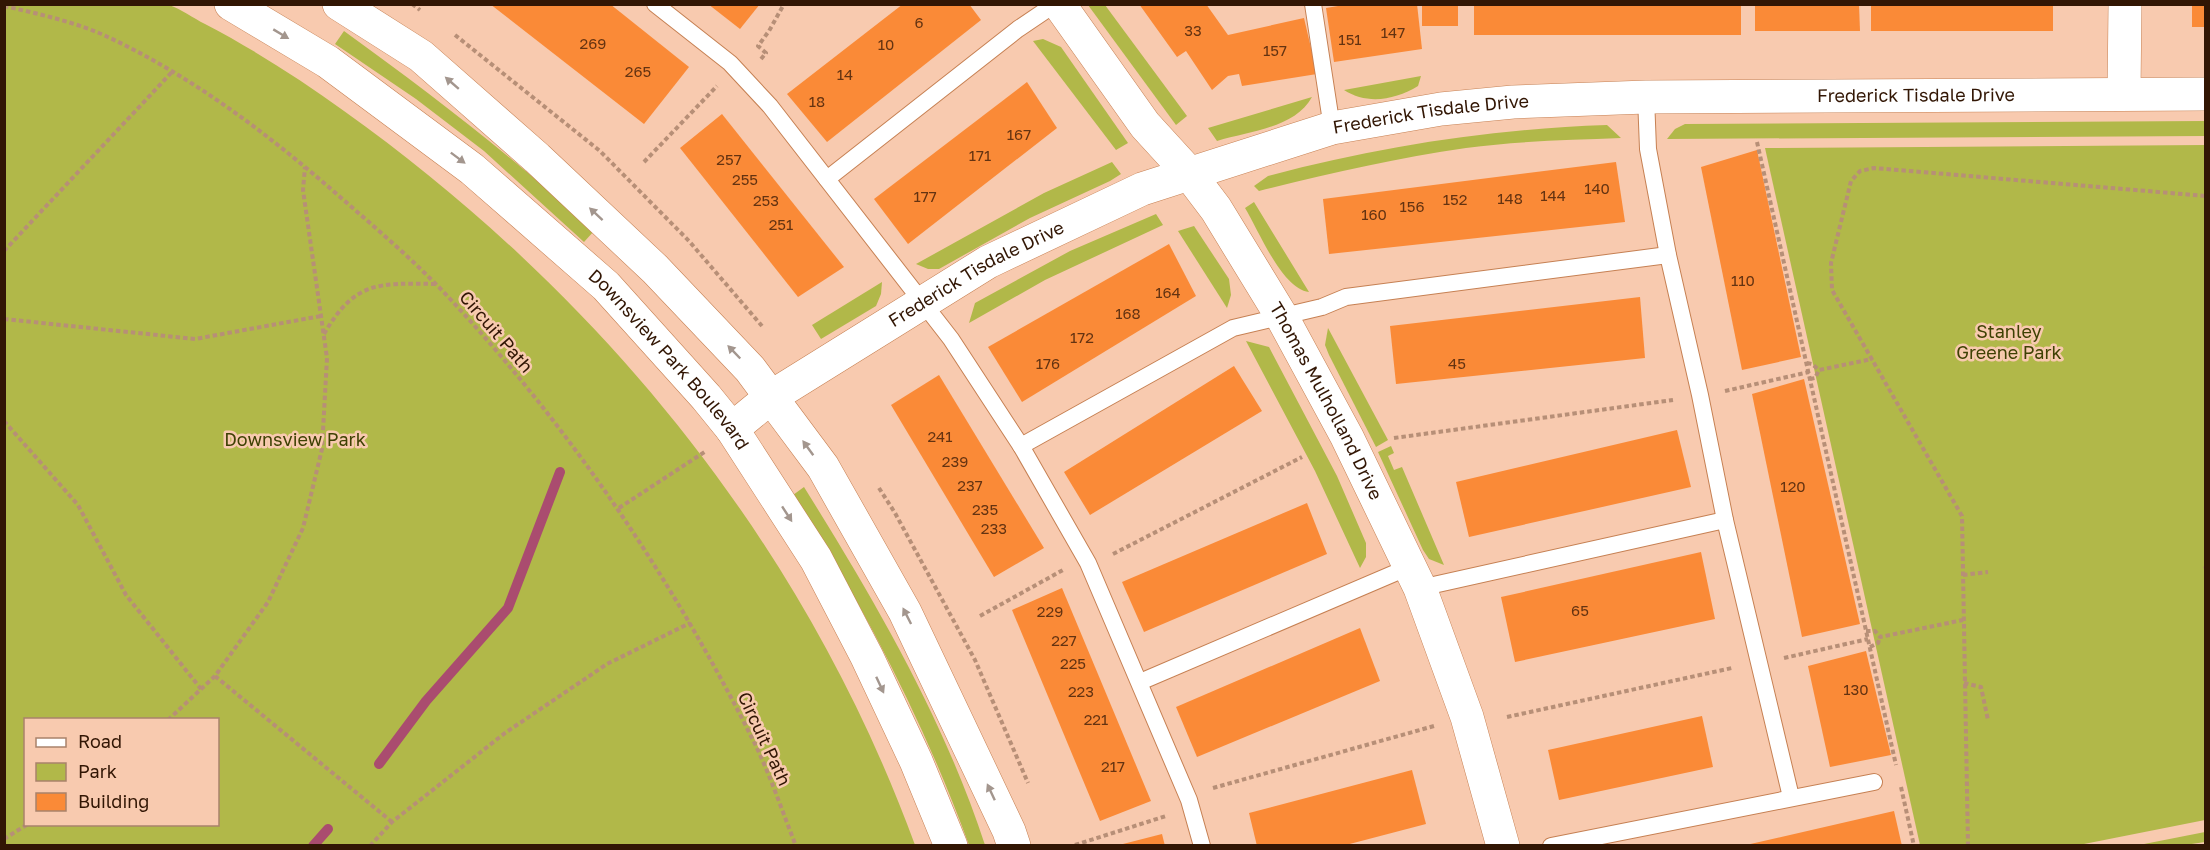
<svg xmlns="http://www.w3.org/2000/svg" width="2210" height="850" viewBox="0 0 2210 850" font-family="'Golos Text',sans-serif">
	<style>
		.green { fill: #b1b849; fill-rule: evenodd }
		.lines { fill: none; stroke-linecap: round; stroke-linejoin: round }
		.stream { stroke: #aa4c6f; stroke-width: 10 }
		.building { fill: #fa8a37 }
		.lane-casing { stroke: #c68053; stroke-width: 18 }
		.street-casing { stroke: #c68053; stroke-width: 34 }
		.path { stroke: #b78f77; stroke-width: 4; stroke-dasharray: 4.5 3; stroke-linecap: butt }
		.lane { stroke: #fff; stroke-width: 16 }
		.street { stroke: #fff; stroke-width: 33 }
		.oneway { fill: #a3968e }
		.labels { text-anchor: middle; stroke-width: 5; stroke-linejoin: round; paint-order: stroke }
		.number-label { font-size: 15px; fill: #643311 }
		.street-label { font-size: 18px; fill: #321604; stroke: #f8caaf }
		.park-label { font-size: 18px; fill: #3e4103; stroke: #f8caaf }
	</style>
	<rect width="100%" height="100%" fill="#f8caaf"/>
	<g class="green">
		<path d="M5 4C44 4 84 4 123 4 137 4 156 1 169 5 181 9 193 18 205 24 253 49 300 79 344 111 603 296 805 545 915 845H5ZM26 720H218V824H26Z"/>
		<polygon points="1088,5 1105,5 1187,116 1176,125"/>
		<path d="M344 31C431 94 515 158 594 231L584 242 484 151 416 99 335 44Z"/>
		<polygon points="1043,39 1061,47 1128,143 1116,150 1033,41"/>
		<path d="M1421 76 1418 86C1395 100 1367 105 1344 90Z"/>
		<path d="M1312 97C1295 128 1250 131 1217 141L1208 128Z"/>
		<polygon points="2205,121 2205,136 1667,139 1675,129 1685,124"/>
		<path d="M1607 125 1621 138C1569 140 1517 141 1466 148 1396 158 1327 174 1259 191L1254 186 1268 176C1380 146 1491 129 1607 125Z"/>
		<polygon points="2205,145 2205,820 2079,845 1920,845 1765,148"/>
		<polygon points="1112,162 1121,174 1110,181 1030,218 939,269 928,269 916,264 1044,193"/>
		<path d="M1254 202 1309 292C1282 289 1259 231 1245 208Z"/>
		<polygon points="1156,214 1163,225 1045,280 969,323 975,303 1070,251"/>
		<polygon points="1194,226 1229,279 1231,295 1227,308 1178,231"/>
		<polygon points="882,282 881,294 876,306 821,339 812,325"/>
		<polygon points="1328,328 1388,440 1376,447 1329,355 1325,345"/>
		<polygon points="1246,341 1269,347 1337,476 1366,543 1366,557 1360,568 1315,471"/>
		<polygon points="1391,446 1394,453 1388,456 1394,470 1402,467 1444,565 1429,559 1423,550 1378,452"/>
		<path d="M804 487C875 601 943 717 985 845H969C924 722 864 606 793 495Z"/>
		<polygon points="2205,832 2205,842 2185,845 2139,845"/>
	</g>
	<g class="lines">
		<g class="stream">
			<polyline points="379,764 426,701 508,608 560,472"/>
			<polyline points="313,846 328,829"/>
		</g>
	</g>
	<g class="building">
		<polygon points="490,4 610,4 689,67 644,124"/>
		<polygon points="708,4 760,4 740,29"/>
		<polygon points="903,4 969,4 981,20 827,142 787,94"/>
		<polygon points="1139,4 1206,4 1228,35 1304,18 1317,74 1242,86 1239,74 1228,76 1212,90 1186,51 1177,57"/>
		<polygon points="1350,4 1417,4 1422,49 1334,62 1326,8"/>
		<rect x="1422" y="4" width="36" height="22"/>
		<rect x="1474" y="4" width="267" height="31"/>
		<polygon points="1755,4 1859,4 1860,31 1755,31"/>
		<rect x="1871" y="4" width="182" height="27"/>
		<rect x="2192" y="4" width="14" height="23"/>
		<polygon points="1027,82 1057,128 908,244 874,199"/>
		<polygon points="722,114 844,267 798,297 680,148"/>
		<polygon points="1757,150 1801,357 1742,370 1701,167"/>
		<polygon points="1616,162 1625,222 1329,254 1323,199"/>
		<polygon points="1169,244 1196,296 1022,402 988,347"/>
		<polygon points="1640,297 1645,358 1396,384 1390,326"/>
		<polygon points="1234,366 1262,411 1090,515 1064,472"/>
		<polygon points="939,375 1044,548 994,577 891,405"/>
		<polygon points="1804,379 1860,624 1802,637 1752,394"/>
		<polygon points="1677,430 1691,487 1469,537 1456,482"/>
		<polygon points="1307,503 1327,554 1144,632 1122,582"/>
		<polygon points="1701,552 1715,619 1515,662 1501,597"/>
		<polygon points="1062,588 1151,801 1100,821 1012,610"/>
		<polygon points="1360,628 1380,681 1197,757 1176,707"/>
		<polygon points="1866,651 1891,755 1830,767 1808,666"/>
		<polygon points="1702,716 1713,767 1559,800 1548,750"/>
		<polygon points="1412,770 1426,824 1342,846 1257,846 1249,813"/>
		<polygon points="1894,811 1902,846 1746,846 1746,845"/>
		<polygon points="1162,834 1165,846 1119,846 1119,845"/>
	</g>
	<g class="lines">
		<g class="lane-casing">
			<g id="lane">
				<polyline points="655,4 730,63 770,106 951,339 1021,446 1088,563 1189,800 1202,846"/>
				<polyline points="1313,4 1332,128"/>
				<polyline points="1646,97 1648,149 1668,255 1700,395 1725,520 1791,797"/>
				<polyline points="827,179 1018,29 1055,4"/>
				<polyline points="1021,446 1233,328 1322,307 1346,297 1668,255"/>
				<polyline points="1420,588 1725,520"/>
				<polyline points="1140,682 1409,567"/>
				<polyline points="1551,846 1874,782"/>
			</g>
		</g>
		<g class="street-casing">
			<g id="street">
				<path id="s1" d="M231 4 328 62 472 169 606 286 706 397 732 429 816 559 867 657 916 761 951 846"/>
				<polyline points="339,4 421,56 537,158 655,269 750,369 823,467 905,612 1009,831 1014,846"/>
				<path id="s2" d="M1059 4 1145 125 1188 172 1216 209 1282 317 1347 437 1420 588 1467 717 1503 846"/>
				<polyline points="2124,93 2125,4"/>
				<path id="s3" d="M732 429 771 397 988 262 1142 189 1332 128 1441 109 1513 102 1646 97 2206 94"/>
			</g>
		</g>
		<g class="path">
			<polyline points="412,4 420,10"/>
			<path d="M4 6C39 14 76 22 108 37 193 77 268 134 339 196 378 230 418 264 453 302 574 433 673 581 753 740 770 774 782 811 796 846"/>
			<polyline points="455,35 600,151 689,241 762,326"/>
			<polyline points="761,59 766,53 758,46 769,31 784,4"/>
			<polyline points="1757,142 1896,765"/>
			<polyline points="644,162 717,86"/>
			<polyline points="4,251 172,72"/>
			<polyline points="4,319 195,339 321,316"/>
			<path d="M324 334C355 281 378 283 435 284"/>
			<polyline points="1807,363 1812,364 1819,370 1872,359"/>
			<polyline points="1810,379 1815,378 1819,370"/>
			<polyline points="1725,391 1809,372"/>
			<polyline points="4,421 78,505 126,595 201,689"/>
			<polyline points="1394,438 1673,400"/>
			<polyline points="879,488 895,513 975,660 1028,783"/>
			<polyline points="619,508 706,451"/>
			<polyline points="1113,554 1302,457"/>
			<polyline points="2205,566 2206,569"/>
			<polyline points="1963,575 1988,572"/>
			<polyline points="980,616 1063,570"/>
			<polyline points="1866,631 1875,631 1880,637 1963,620"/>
			<polyline points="1870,647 1878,643 1880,637"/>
			<polyline points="1784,658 1868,639"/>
			<polyline points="215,676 392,822"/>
			<polyline points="1964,683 1981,687 1988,720"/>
			<polyline points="1507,717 1732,668"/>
			<polyline points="168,720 215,676 268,602 303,528 322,449 327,358 303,190 305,167"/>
			<polyline points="1901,787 1914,846"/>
			<polyline points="1213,788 1434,726"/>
			<polyline points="4,839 28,824"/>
			<polyline points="1075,845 1166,816"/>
			<polyline points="370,846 392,822 505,733 607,664 690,623"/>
			<polyline points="1968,846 1962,516 1832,290 1831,263 1851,181 1860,171 1874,168 2206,196"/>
		</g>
		<use href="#lane" class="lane"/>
		<use href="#street" class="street"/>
	</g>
	<defs><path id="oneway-solid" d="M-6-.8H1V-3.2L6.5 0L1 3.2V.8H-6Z" transform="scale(1.5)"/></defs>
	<g class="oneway">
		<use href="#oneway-solid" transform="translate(281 34) rotate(31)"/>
		<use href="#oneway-solid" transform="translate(452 83) rotate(-139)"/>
		<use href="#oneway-solid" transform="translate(458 158) rotate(37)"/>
		<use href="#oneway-solid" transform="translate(596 214) rotate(-137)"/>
		<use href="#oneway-solid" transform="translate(734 352) rotate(-134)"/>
		<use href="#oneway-solid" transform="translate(808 448) rotate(-126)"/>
		<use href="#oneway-solid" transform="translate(787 514) rotate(57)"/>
		<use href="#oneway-solid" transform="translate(907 616) rotate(-117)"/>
		<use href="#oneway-solid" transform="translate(880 685) rotate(65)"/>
		<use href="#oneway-solid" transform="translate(991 792) rotate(-115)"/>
	</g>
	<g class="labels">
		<g class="number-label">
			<text x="919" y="28">6</text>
			<text x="1193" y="36">33</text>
			<text x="1393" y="38">147</text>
			<text x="1350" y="45">151</text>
			<text x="593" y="49">269</text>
			<text x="886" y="50">10</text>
			<text x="1275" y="56">157</text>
			<text x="638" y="77">265</text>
			<text x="845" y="80">14</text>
			<text x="817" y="107">18</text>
			<text x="1019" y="140">167</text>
			<text x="980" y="161">171</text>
			<text x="729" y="165">257</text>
			<text x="745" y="185">255</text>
			<text x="1597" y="194">140</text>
			<text x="1553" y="201">144</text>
			<text x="925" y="202">177</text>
			<text x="1510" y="204">148</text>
			<text x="1455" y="205">152</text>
			<text x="766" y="206">253</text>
			<text x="1412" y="212">156</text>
			<text x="1374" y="220">160</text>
			<text x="781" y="230">251</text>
			<text x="1743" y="286">110</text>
			<text x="1168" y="298">164</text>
			<text x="1128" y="319">168</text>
			<text x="1082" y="343">172</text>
			<text x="1048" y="369">176</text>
			<text x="1457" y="369">45</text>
			<text x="940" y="442">241</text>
			<text x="955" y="467">239</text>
			<text x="970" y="491">237</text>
			<text x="1793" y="492">120</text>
			<text x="985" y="515">235</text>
			<text x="994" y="534">233</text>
			<text x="1580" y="616">65</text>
			<text x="1050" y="617">229</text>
			<text x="1064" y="646">227</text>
			<text x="1073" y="669">225</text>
			<text x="1856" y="695">130</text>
			<text x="1081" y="697">223</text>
			<text x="1096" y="725">221</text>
			<text x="1113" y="772">217</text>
		</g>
		<g class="street-label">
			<text dy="6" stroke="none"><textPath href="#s3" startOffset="1262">Frederick Tisdale Drive</textPath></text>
			<text dy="6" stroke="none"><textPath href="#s3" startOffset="776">Frederick Tisdale Drive</textPath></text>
			<text dy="6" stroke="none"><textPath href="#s3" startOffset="290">Frederick Tisdale Drive</textPath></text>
			<text transform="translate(496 332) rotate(49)" y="6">Circuit Path</text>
			<text dy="6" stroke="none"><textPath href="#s1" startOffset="567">Downsview Park Boulevard</textPath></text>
			<text dy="6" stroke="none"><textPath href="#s2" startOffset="480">Thomas Mulholland Drive</textPath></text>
			<text transform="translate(764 739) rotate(65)" y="6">Circuit Path</text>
		</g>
		<g class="park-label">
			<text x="2009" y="338">Stanley<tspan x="2009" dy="21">Greene Park</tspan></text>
			<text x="295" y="446">Downsview Park</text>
		</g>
	</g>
	<rect width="2210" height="850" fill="none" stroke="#321604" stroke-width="12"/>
	<rect x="24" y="718" width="195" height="108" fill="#f8caaf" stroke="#a9826b" stroke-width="1.5"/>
	<rect x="36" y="738" width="30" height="9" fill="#ffffff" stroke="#a9826b" stroke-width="1.5"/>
	<text x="78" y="748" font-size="18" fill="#321604">Road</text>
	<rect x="36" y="763" width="30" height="18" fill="#b1b849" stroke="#a9826b" stroke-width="1.5"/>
	<text x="78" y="778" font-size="18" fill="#321604">Park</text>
	<rect x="36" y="793" width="30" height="18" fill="#fa8a37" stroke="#a9826b" stroke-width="1.5"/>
	<text x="78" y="808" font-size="18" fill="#321604">Building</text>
</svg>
